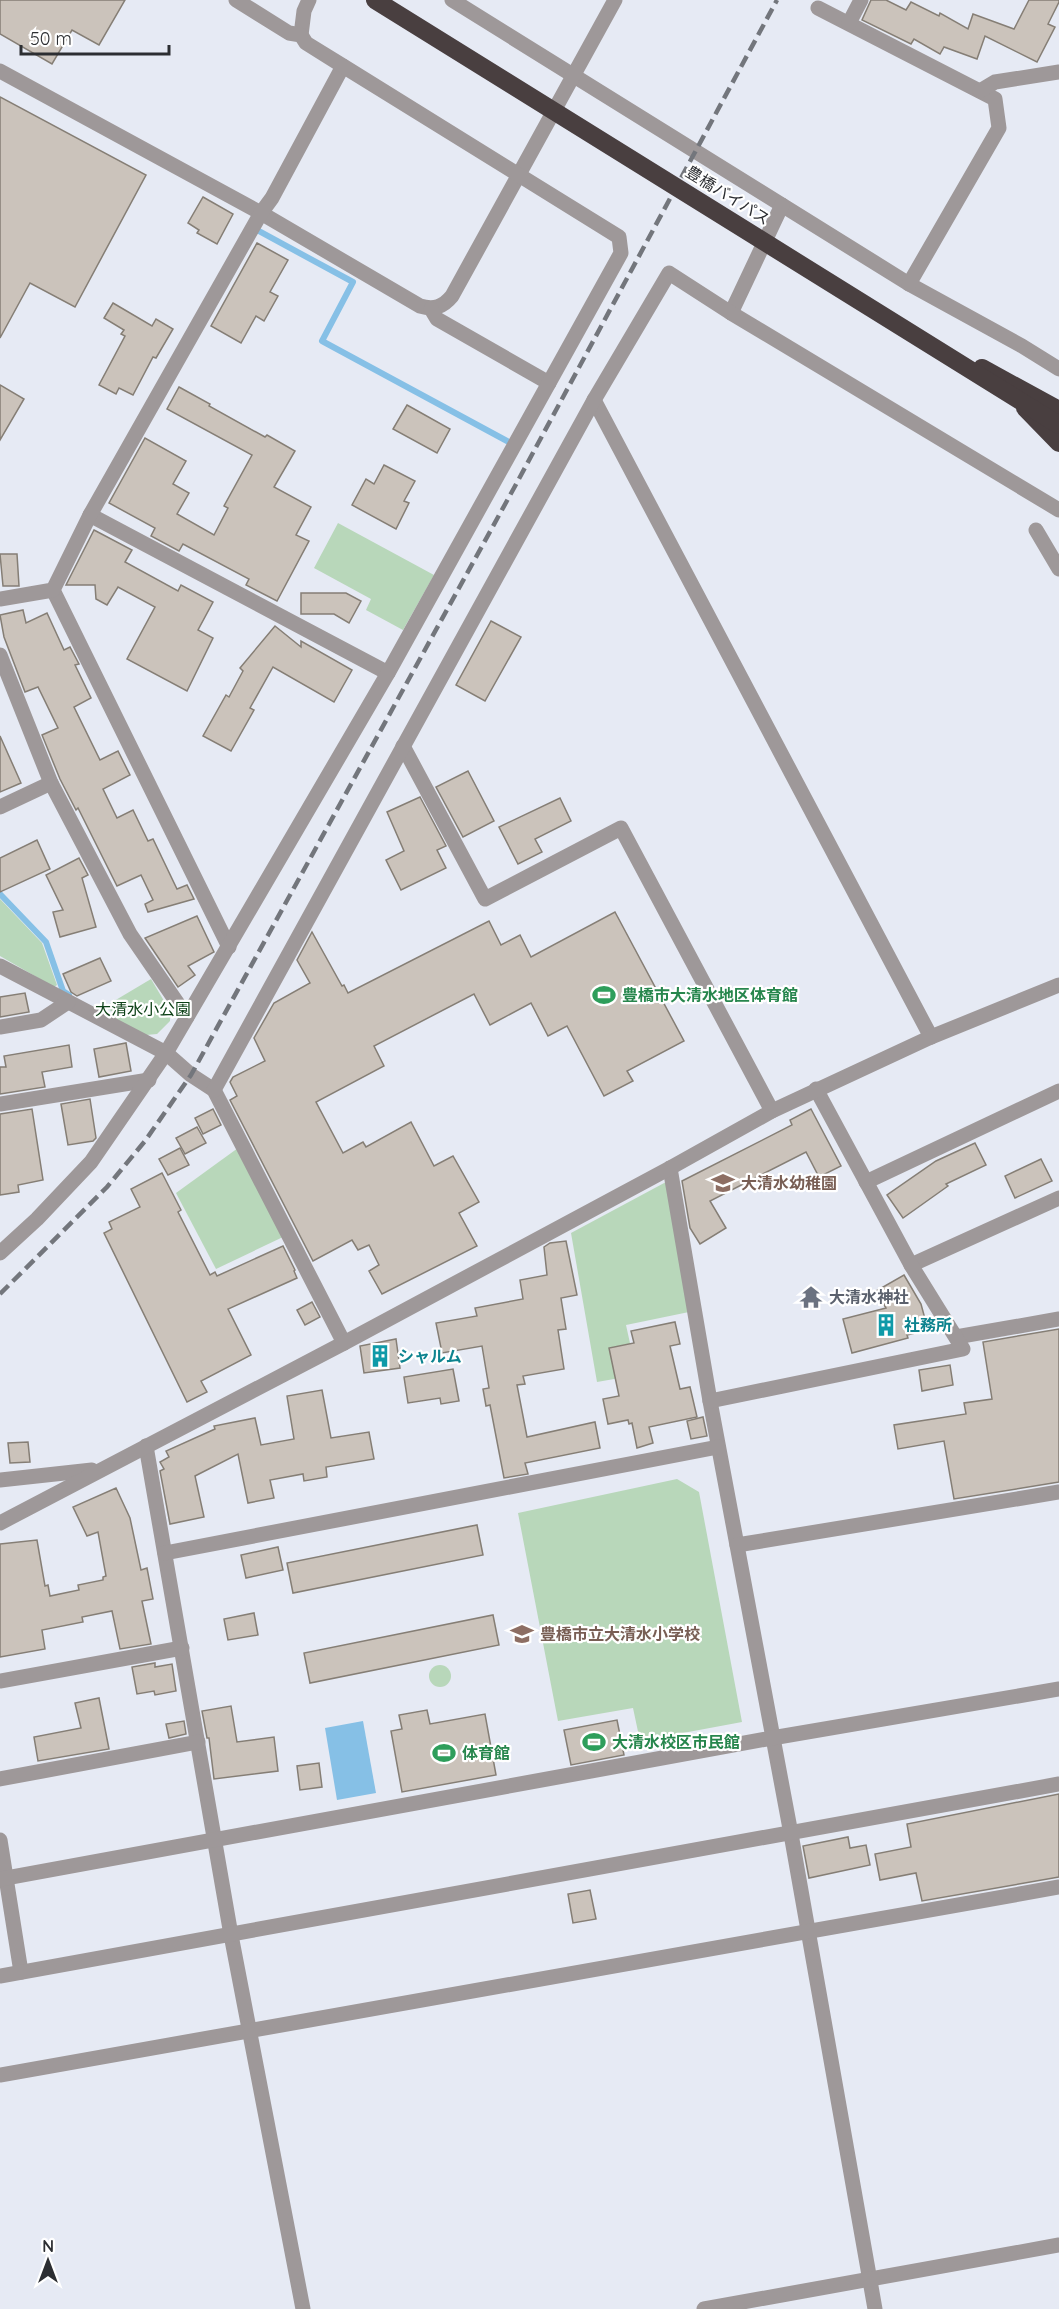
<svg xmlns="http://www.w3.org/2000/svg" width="1059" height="2309" viewBox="0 0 1059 2309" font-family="Quicksand,'Noto Sans JP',sans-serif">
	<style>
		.green { fill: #b8d7ba }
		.water { fill: #86c0e6 }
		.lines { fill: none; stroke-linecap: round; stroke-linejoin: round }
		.stream { stroke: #86c0e6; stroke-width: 6 }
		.building { fill: #cbc3bb; stroke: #857e75; stroke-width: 1.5 }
		.minor { stroke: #9e9899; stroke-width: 15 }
		.highway { stroke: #493f40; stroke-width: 18 }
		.rail { stroke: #73767c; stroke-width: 4.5; stroke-dasharray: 12 6; stroke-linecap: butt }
		.highway-bridge { stroke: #493f40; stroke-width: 18 }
		.labels { text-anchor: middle; stroke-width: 4.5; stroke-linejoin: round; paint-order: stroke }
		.street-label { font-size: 16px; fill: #2c2e32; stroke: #fff }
		.leisure-label { font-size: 16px; font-weight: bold; fill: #27864d; stroke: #fff; text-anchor: start }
		.park-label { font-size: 16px; fill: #0d4117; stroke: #fff }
		.education-label { font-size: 16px; font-weight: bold; fill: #785e54; stroke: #fff; text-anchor: start }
		.worship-label { font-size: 16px; font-weight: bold; fill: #5b616d; stroke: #fff; text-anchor: start }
		.culture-label { font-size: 16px; font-weight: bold; fill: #0d838f; stroke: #fff; text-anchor: start }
	</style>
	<rect width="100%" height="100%" fill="#e6eaf4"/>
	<g class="green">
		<polygon points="338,523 434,575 403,630 366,610 371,599 314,568"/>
		<polygon points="0,899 42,943 57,985 54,987 0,956"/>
		<polygon points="151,979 170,1011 170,1021 157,1034 146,1035 114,1019 113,1012 104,1007"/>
		<polygon points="238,1148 283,1237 216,1269 176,1193"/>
		<polygon points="666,1182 689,1312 626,1325 637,1375 597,1382 571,1233"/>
		<polygon points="677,1479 699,1492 742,1722 640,1741 633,1708 558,1721 518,1513"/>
		<circle cx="440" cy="1676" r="11"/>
	</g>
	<polygon class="water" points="363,1721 376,1793 337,1800 325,1728"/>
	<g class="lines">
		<g class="stream">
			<polyline points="255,229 353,282 322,341 507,441"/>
			<polyline points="0,894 46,942 63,991 69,995"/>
		</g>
	</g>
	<g class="building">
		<polygon points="0,0 125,0 99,45 72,30 52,64 0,34"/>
		<polygon points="871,0 886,0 906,10 911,2 939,16 940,13 968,29 973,14 1014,29 1029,0 1059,0 1059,2 1048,24 1055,27 1037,62 985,36 977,59 944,47 940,54 914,39 911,44 862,20"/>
		<polygon points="0,97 146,175 75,307 30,283 0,338"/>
		<polygon points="203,197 233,214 217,244 197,233 199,230 188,223"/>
		<polygon points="257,243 288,260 270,292 278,296 264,321 256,316 241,343 211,326"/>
		<polygon points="113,303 152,326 156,319 173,329 156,358 153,357 133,395 119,388 116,394 99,385 125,336 121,334 124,330 104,318"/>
		<polygon points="0,385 24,399 0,440"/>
		<polygon points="179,387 210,404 209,406 265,437 267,435 295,451 274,487 311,507 296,535 309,541 277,601 246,585 249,579 183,544 179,551 151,536 155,528 109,503 145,438 186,461 173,484 189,493 177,514 214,535 228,508 224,506 252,455 167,409"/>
		<polygon points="407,405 450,429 437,453 393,429"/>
		<polygon points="384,465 415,481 404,501 409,503 396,529 352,505 366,479 374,484"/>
		<polygon points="94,530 132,550 125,562 178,591 181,585 213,602 198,630 213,638 187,691 127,659 155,607 118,587 107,605 96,599 95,585 66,585"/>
		<polygon points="0,554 17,554 19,586 3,586"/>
		<polygon points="301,593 346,593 361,601 349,623 334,614 301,614"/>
		<polygon points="23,610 26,623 47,613 64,650 70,647 79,664 75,665 91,698 74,707 100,760 118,751 130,775 103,789 117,818 133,810 148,841 153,839 177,889 187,885 194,899 148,912 145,904 153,900 141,875 117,886 78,808 76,810 60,779 42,735 58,728 38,687 25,692 4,637 0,615"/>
		<polygon points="491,621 521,637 485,701 456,685"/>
		<polygon points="275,626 301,647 301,641 352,670 334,702 273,667 250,708 254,710 231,751 203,736 226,695 229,697 243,671 240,668"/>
		<polygon points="0,736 21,783 0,792"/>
		<polygon points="468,771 494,821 463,837 436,787"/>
		<polygon points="420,797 446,846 437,850 446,868 401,890 386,860 404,851 387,812"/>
		<polygon points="560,798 571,821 535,839 542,852 518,864 499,827"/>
		<polygon points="37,840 50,869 0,892 0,858"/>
		<polygon points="79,858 88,875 82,878 96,927 60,937 53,912 63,910 46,875"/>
		<polygon points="615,912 684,1041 627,1071 633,1081 604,1096 567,1026 548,1036 531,1003 490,1025 474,994 374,1046 384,1066 316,1102 343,1153 363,1142 366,1147 411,1122 434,1166 453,1156 479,1202 459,1213 477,1246 382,1294 369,1271 379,1265 369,1245 358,1250 352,1240 313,1261 230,1100 237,1096 230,1082 233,1077 265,1061 254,1038 274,1003 310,983 297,960 312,932 342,986 344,985 348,993 489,921 501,945 520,935 531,957"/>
		<polygon points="197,916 214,952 188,966 195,975 178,987 145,938"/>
		<polygon points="100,958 111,981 77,996 71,992 63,974"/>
		<polygon points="25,993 29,1012 0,1017 0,997"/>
		<polygon points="126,1043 131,1071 99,1077 94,1049"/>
		<polygon points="69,1045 72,1067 42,1072 45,1087 0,1094 0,1067 6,1067 4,1056"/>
		<polygon points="90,1099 96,1138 93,1141 68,1145 61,1104"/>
		<polygon points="32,1109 43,1180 18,1185 19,1192 0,1195 0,1114"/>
		<polygon points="213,1109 221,1125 203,1134 195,1118"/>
		<polygon points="811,1109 841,1166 819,1177 806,1152 710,1201 726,1228 700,1244 690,1228 682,1181 792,1125 790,1120"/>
		<polygon points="197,1127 206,1143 185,1154 176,1138"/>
		<polygon points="975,1143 986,1165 946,1184 948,1186 903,1218 887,1195 936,1161"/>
		<polygon points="180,1148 189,1165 168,1175 159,1159"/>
		<polygon points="1041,1159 1052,1181 1015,1198 1005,1176"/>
		<polygon points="162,1173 181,1210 178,1212 210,1275 215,1272 217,1276 283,1246 295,1270 294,1271 297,1278 228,1309 251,1355 201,1381 207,1392 187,1402 104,1233 112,1229 109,1222 140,1207 131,1189"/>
		<polygon points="566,1241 577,1295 561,1298 566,1329 558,1330 564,1369 523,1376 525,1384 517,1385 527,1437 595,1422 600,1448 525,1463 528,1474 504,1478 490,1405 486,1406 483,1389 489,1388 482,1346 442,1353 436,1323 477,1316 475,1308 523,1299 520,1280 547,1275 544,1247 550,1243"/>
		<polygon points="904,1275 921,1304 928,1330 907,1335 908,1338 852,1353 843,1319 886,1308 876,1291"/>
		<polygon points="312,1302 320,1317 305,1325 297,1310"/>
		<polygon points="675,1322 680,1344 670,1346 680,1389 690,1387 697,1417 649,1427 653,1443 637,1448 632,1423 629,1424 628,1420 608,1424 603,1399 619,1396 609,1348 634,1343 631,1331"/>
		<polygon points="1059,1329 1059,1482 954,1499 944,1441 898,1449 894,1425 966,1414 964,1403 992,1399 983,1342"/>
		<polygon points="396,1339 400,1368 364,1373 360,1346"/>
		<polygon points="950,1365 953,1385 922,1391 919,1370"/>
		<polygon points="453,1369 459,1401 441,1404 440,1398 408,1403 404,1377"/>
		<polygon points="322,1390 331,1438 369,1432 374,1459 326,1467 327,1477 304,1481 303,1474 270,1480 274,1498 248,1503 238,1454 195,1476 204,1517 170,1524 160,1471 164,1469 160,1462 169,1457 166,1451 215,1429 214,1426 255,1418 261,1445 294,1439 287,1396"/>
		<polygon points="703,1417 707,1436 691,1439 687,1421"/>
		<polygon points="28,1442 30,1462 10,1463 8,1443"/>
		<polygon points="116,1488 130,1518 141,1570 147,1568 153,1599 142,1601 151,1644 120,1649 112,1611 82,1617 83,1622 42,1630 45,1649 0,1657 0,1544 37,1540 45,1586 48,1585 50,1596 79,1590 78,1585 103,1580 103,1577 106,1576 98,1532 87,1536 73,1507"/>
		<polygon points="477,1525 483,1555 293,1593 287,1563"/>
		<polygon points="278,1547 283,1570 246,1578 241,1555"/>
		<polygon points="254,1613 258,1635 228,1640 224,1619"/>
		<polygon points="493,1615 499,1645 310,1683 304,1653"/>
		<polygon points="155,1663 155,1667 172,1664 176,1691 155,1695 154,1691 137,1694 132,1667"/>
		<polygon points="99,1698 109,1749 38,1761 34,1737 81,1728 75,1703"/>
		<polygon points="231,1706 237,1742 274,1737 278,1771 214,1779 209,1738 207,1738 202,1711"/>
		<polygon points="427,1710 430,1724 485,1714 496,1775 402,1792 391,1731 402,1729 399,1715"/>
		<polygon points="617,1720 624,1755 571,1765 564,1730"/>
		<polygon points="184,1721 186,1734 169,1738 166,1724"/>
		<polygon points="319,1763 322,1787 300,1790 297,1766"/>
		<polygon points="1059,1794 1059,1877 922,1901 916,1873 880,1880 875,1854 911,1847 907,1824"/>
		<polygon points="848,1837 850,1848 866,1845 870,1865 809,1878 803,1846"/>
		<polygon points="590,1890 596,1919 573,1923 568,1894"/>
	</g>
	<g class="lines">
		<g class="minor">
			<polyline points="452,0 909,284 1022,346 1059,369"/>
			<polyline points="818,8 995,99 999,128 909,284"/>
			<polyline points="849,23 861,0"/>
			<polyline points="301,35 304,11 309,0"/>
			<path d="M0 71 261 213 420 306C434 310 443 307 452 296L615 0"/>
			<polyline points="980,91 995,82 1059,72"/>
			<polyline points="431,309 437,319 549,383"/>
			<polyline points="731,313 782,205"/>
			<polyline points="594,400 931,1037"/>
			<polyline points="90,515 388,673"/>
			<polyline points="1036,530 1059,569"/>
			<polyline points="53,590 229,947"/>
			<polyline points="0,599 53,590 90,515 261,213 272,198 343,66"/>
			<polyline points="0,655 51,783 130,934 187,1017"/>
			<polyline points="403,746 485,899 621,828 772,1111"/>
			<polyline points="0,807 51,783"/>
			<polyline points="0,966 166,1053 191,1075 214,1090 344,1343"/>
			<polyline points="0,1027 41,1020 68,1002"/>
			<polyline points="214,1090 594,400 669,273 731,313 1059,510"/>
			<polyline points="0,1104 149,1080"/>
			<polyline points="670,1168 710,1401 791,1834 875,2309"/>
			<polyline points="866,1182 1059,1091"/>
			<polyline points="0,1253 37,1219 91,1162 166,1053 388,673 621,253 619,237 343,66 306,43 301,35 289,33 236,0"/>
			<polyline points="911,1265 1059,1198"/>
			<polyline points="956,1337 1059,1319"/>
			<polyline points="710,1401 963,1349 911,1265 816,1089"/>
			<polyline points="146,1446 231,1935 303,2309"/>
			<polyline points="0,1480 92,1470"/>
			<polyline points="0,1523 344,1343 670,1168 772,1111 931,1037 1059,985"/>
			<polyline points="737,1545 1059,1492"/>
			<polyline points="165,1553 718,1447"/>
			<polyline points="0,1681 182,1648"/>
			<polyline points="0,1779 198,1742"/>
			<polyline points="0,1840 21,1972"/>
			<polyline points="0,1879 772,1738 1059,1689"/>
			<polyline points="0,1976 1059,1784"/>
			<polyline points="0,2075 1059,1887"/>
			<polyline points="704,2309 1059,2245"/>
		</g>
		<g class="highway">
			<polyline points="982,368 1059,410"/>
			<polyline points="1025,408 1059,443"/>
		</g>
		<polyline class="rail" points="0,1294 107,1187 145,1141 191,1075 514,488 777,0"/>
		<polyline class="highway-bridge" points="375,0 1059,425"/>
	</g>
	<defs>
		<g id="stadium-bare" transform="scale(1.8)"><path d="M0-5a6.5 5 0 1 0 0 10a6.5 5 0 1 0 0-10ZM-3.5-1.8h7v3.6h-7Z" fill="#2e9e5b" stroke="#fff" stroke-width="2.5" paint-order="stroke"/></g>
		<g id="school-bare" transform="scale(1.8)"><path d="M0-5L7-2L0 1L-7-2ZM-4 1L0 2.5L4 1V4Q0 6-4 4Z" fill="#8d6e63" stroke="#fff" stroke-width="2.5" paint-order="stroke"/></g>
		<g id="temple-bare" transform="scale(1.8)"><path d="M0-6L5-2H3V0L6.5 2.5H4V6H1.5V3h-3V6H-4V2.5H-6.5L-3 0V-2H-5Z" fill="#6b7280" stroke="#fff" stroke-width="2.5" paint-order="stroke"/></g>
		<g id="building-bare" transform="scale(1.8)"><path d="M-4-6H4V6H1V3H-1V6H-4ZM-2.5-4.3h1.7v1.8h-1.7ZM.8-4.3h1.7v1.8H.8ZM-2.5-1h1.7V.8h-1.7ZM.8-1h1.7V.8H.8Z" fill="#0f9aa8" stroke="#fff" stroke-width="2.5" paint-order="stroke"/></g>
	</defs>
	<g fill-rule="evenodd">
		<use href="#stadium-bare" x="604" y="995"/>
		<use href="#school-bare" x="723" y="1183"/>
		<use href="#temple-bare" x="811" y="1297"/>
		<use href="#building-bare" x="886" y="1325"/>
		<use href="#building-bare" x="380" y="1356"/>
		<use href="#school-bare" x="522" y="1634"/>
		<use href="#stadium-bare" x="594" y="1742"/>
		<use href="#stadium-bare" x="444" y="1753"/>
	</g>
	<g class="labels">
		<g class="street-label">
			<text transform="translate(728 195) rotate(32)" y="6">豊橋バイパス</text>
		</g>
		<g class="leisure-label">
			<text x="622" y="1001">豊橋市大清水地区体育館</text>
			<text x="612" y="1748">大清水校区市民館</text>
			<text x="462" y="1759">体育館</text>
		</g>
		<g class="park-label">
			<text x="143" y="1015">大清水小公園</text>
		</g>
		<g class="education-label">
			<text x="741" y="1189">大清水幼稚園</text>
			<text x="540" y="1640">豊橋市立大清水小学校</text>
		</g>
		<g class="worship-label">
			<text x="829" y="1303">大清水神社</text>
		</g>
		<g class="culture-label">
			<text x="904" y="1331">社務所</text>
			<text x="398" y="1362">シャルム</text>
		</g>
	</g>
	<g transform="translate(48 2261)" stroke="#ffffff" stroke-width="4.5" paint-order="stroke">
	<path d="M0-4.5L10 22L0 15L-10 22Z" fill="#2c2e32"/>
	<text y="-9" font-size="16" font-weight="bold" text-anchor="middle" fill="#2c2e32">N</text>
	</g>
	<path d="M21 45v9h148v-9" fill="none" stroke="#2c2e32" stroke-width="3"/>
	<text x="30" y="45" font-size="18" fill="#2c2e32" stroke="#ffffff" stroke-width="4.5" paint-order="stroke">50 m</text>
</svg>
